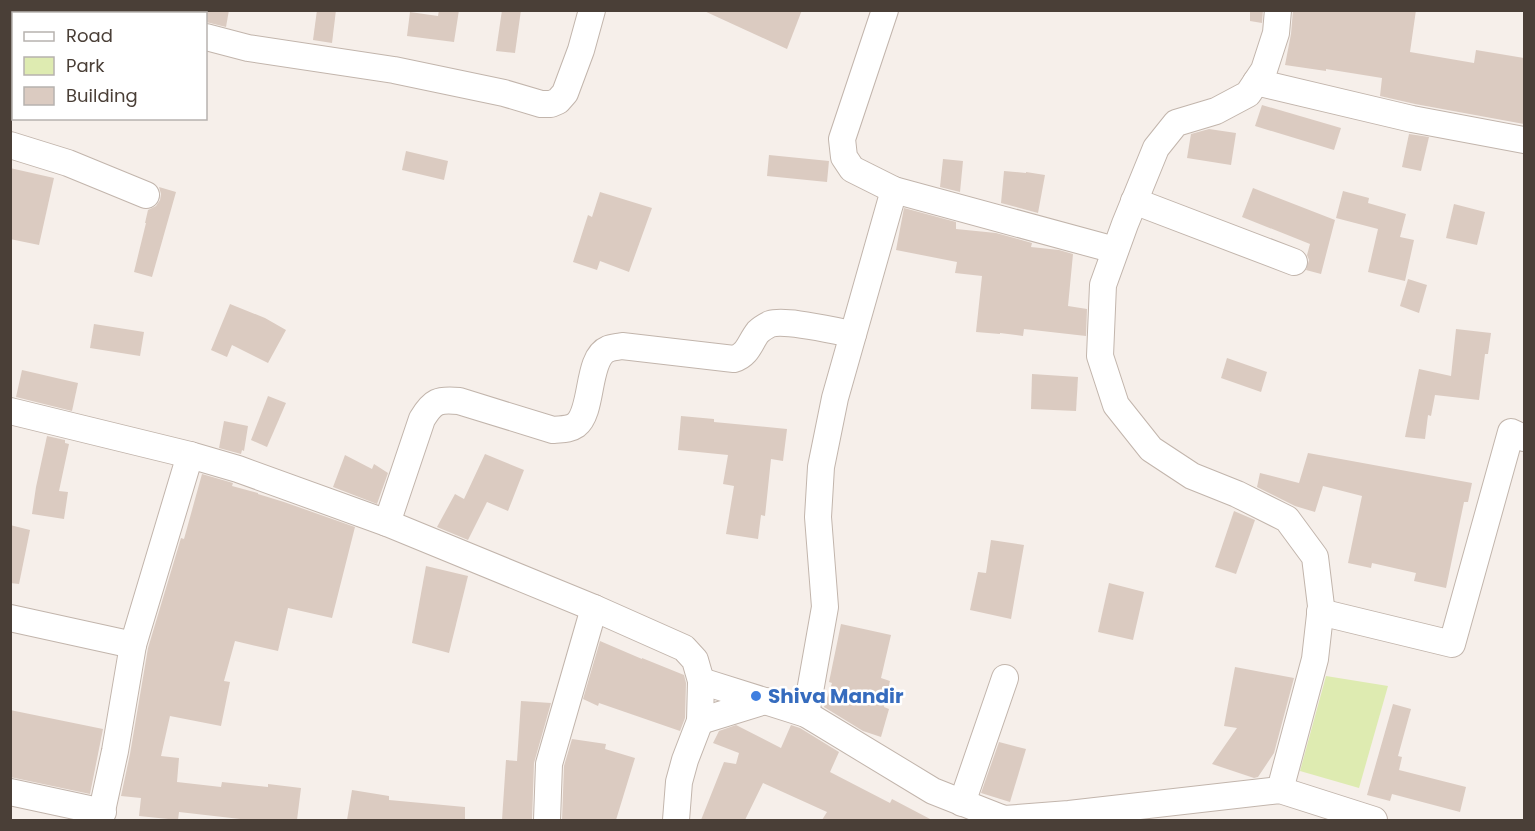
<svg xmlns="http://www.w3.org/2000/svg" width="1535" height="831" viewBox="0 0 1535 831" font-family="Poppins,sans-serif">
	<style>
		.green { fill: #deebb1 }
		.building { fill: #dbcbc1 }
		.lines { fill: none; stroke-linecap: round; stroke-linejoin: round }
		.minor-casing { stroke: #c2b5ac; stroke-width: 28 }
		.minor { stroke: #fff; stroke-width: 26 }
		.shop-dot { fill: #3f7fe0; stroke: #fff; stroke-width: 2 }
		.labels { text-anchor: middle; stroke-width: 5; stroke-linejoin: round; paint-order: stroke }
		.shop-label { font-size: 20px; font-weight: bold; fill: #366cbe; stroke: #fff; text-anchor: start }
	</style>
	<rect width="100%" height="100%" fill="#f6efea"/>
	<polygon class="green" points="1326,676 1388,686 1359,788 1300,771"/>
	<g class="building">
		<polygon points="206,10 229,10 226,27 206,22"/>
		<polygon points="317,10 336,10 332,43 313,40"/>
		<polygon points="439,10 459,10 454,42 407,36 410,12 438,16"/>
		<polygon points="502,10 521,10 515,53 496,51"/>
		<polygon points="702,10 802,10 787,49"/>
		<polygon points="1250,10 1263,10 1262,23 1250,21"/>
		<polygon points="1293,10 1416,10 1410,52 1474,63 1476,50 1524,58 1524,124 1415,104 1380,96 1382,78 1326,69 1326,71 1285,65 1291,34"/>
		<polygon points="1262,105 1341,128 1334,150 1255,126"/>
		<polygon points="1209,129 1236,133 1231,165 1187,158 1191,134"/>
		<polygon points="1409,134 1429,137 1421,171 1402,167"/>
		<polygon points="406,151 448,161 444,180 402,170"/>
		<polygon points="769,155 829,161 827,182 767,176"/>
		<polygon points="943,159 963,161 960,192 940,187"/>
		<polygon points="10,168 54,178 39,245 10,239"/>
		<polygon points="1004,171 1026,173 1026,172 1045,175 1038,213 1001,203"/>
		<polygon points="159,187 176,192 152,277 134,272 146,223 145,223 148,210 156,206 160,200 161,194"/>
		<polygon points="1253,188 1335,220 1321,274 1306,270 1309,260 1307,255 1310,244 1242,217"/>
		<polygon points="1343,191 1369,198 1368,203 1406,214 1400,237 1414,240 1405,281 1368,272 1378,229 1336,218"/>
		<polygon points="600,192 652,208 629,272 600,261 597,270 573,262 588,215 592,217"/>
		<polygon points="1454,204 1485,212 1477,245 1446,238"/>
		<polygon points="904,208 956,222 956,229 996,233 1032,243 1031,247 1059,250 1073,254 1068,306 1087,309 1086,336 1024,329 1023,336 1000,333 1000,334 976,332 982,276 955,273 957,262 896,250"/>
		<polygon points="1408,279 1427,285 1419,313 1400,306"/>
		<polygon points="230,304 265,318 286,330 268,363 232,345 227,357 211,350"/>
		<polygon points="94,324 144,332 140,356 90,348"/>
		<polygon points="1456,329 1491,333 1488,354 1485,354 1479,400 1435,395 1431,416 1428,415 1425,439 1405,437 1419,369 1451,376"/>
		<polygon points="1227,358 1267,372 1261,392 1221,378"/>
		<polygon points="22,370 78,383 72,411 16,397"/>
		<polygon points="1032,374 1078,377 1076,411 1031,409"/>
		<polygon points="268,396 286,403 267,447 251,440"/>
		<polygon points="681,416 714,419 714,422 787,429 783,461 771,459 765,516 761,515 758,539 726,534 734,486 723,484 728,455 678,450"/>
		<polygon points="224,421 248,426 244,451 242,450 241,454 219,448"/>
		<polygon points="47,436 65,440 65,443 69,444 59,491 68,492 64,519 32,514 36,487"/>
		<polygon points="1308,453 1472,483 1468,502 1464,502 1446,588 1414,581 1416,573 1372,563 1371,568 1348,563 1362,496 1323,486 1315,512 1295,506 1257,487 1260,473 1299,483"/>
		<polygon points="485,454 524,470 508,511 487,502 468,540 437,527 455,494 464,499"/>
		<polygon points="345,455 372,469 374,464 388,473 377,504 333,487"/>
		<polygon points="202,474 233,483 232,486 258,493 258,494 284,502 355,527 332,618 288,608 278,651 235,641 224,681 230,682 221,726 170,716 161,756 179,758 177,782 221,787 222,782 268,787 268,784 301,788 297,820 249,820 179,812 178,820 139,816 141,798 121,796 130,754 148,648 181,538 184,539"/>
		<polygon points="1234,511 1255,520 1236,574 1215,567"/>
		<polygon points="10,525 30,530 19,584 10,583"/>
		<polygon points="991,540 1024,545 1011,619 970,610 978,572 986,573"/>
		<polygon points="426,566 468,576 449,653 412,643"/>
		<polygon points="1109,583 1144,592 1133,640 1098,632"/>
		<polygon points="841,624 891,635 881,678 890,681 884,707 889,709 881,737 863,731 824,707 832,683 829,682"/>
		<polygon points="600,641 642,659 642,658 684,675 686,683 685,718 680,731 599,703 598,706 583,699"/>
		<polygon points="1235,667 1294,678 1274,753 1258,777 1254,778 1212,764 1237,728 1224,726"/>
		<polygon points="521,701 551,703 534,763 532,820 502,820 506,760 517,761"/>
		<polygon points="1393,704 1411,709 1398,756 1402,757 1399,770 1466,787 1460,812 1392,794 1390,801 1367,795"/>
		<polygon points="10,710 103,729 90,794 10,777"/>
		<polygon points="736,725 781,748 791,725 800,728 839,752 830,772 890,803 892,799 932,820 822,820 827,812 763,783 745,820 701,820 724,762 736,764 739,753 713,743 719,731"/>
		<polygon points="572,739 606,744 605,749 635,758 616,820 562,820 564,766"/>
		<polygon points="999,742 1026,749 1010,802 981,793"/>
		<polygon points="352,790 389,796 389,800 465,807 465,820 347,820"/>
	</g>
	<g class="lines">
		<g class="minor-casing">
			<g id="minor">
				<polyline points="120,10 129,14"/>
				<polyline points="885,10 842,139 844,157 852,169 894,190 1115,250"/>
				<polyline points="1278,10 1276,33 1264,70 1248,94 1216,111 1176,123 1156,148 1125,224 1103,285 1100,356 1116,405 1151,449 1192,476 1237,494 1287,519 1315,557 1321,606 1315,659 1280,790"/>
				<polyline points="206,37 248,48 394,70 504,93 541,104 551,104 558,101 565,93 581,50 592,10"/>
				<polyline points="1256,82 1412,119 1524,140"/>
				<polyline points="10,145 68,163 146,195"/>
				<polyline points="1134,201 1294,262"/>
				<polyline points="10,411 190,455"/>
				<path d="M387 523 422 419C433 401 438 399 459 401L553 430C561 429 569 430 576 425 594 411 586 358 608 349 612 347 618 347 622 346L734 359C748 355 750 342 758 332 761 329 766 326 770 324 786 319 834 331 853 334"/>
				<polyline points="1320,612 1452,644 1511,432 1524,438"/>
				<polyline points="10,618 133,645 190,455 238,469 387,523 594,608 684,648 695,660 701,681 700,721 685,760 679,782 676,820"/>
				<polyline points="701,681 806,714 933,791 1004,819 1069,814 1280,790 1374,820"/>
				<polyline points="806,714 825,607 818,517 821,467 835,398 894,190"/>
				<polyline points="700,721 765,701"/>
				<polyline points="10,792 103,812"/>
				<polyline points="962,803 1005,678"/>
				<polyline points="100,820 115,751 133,645"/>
				<polyline points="547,820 549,764 594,608"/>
			</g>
		</g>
		<use href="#minor" class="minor"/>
	</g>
	<circle class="shop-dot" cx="756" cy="696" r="6"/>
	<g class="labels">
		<g class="shop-label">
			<text x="768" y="703">Shiva Mandir</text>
		</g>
	</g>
	<rect width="1535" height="831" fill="none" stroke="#4a3f37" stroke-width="24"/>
	<rect x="12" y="12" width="195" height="108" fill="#ffffff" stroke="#b7b2af" stroke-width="1.5"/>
	<rect x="24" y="32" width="30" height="9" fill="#ffffff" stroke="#b7b2af" stroke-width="1.5"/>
	<text x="66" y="42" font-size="18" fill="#4a3f37">Road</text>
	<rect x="24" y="57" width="30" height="18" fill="#deebb1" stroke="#b7b2af" stroke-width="1.5"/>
	<text x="66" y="72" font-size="18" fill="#4a3f37">Park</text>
	<rect x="24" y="87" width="30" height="18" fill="#dbcbc1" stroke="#b7b2af" stroke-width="1.5"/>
	<text x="66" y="102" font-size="18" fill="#4a3f37">Building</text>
</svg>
